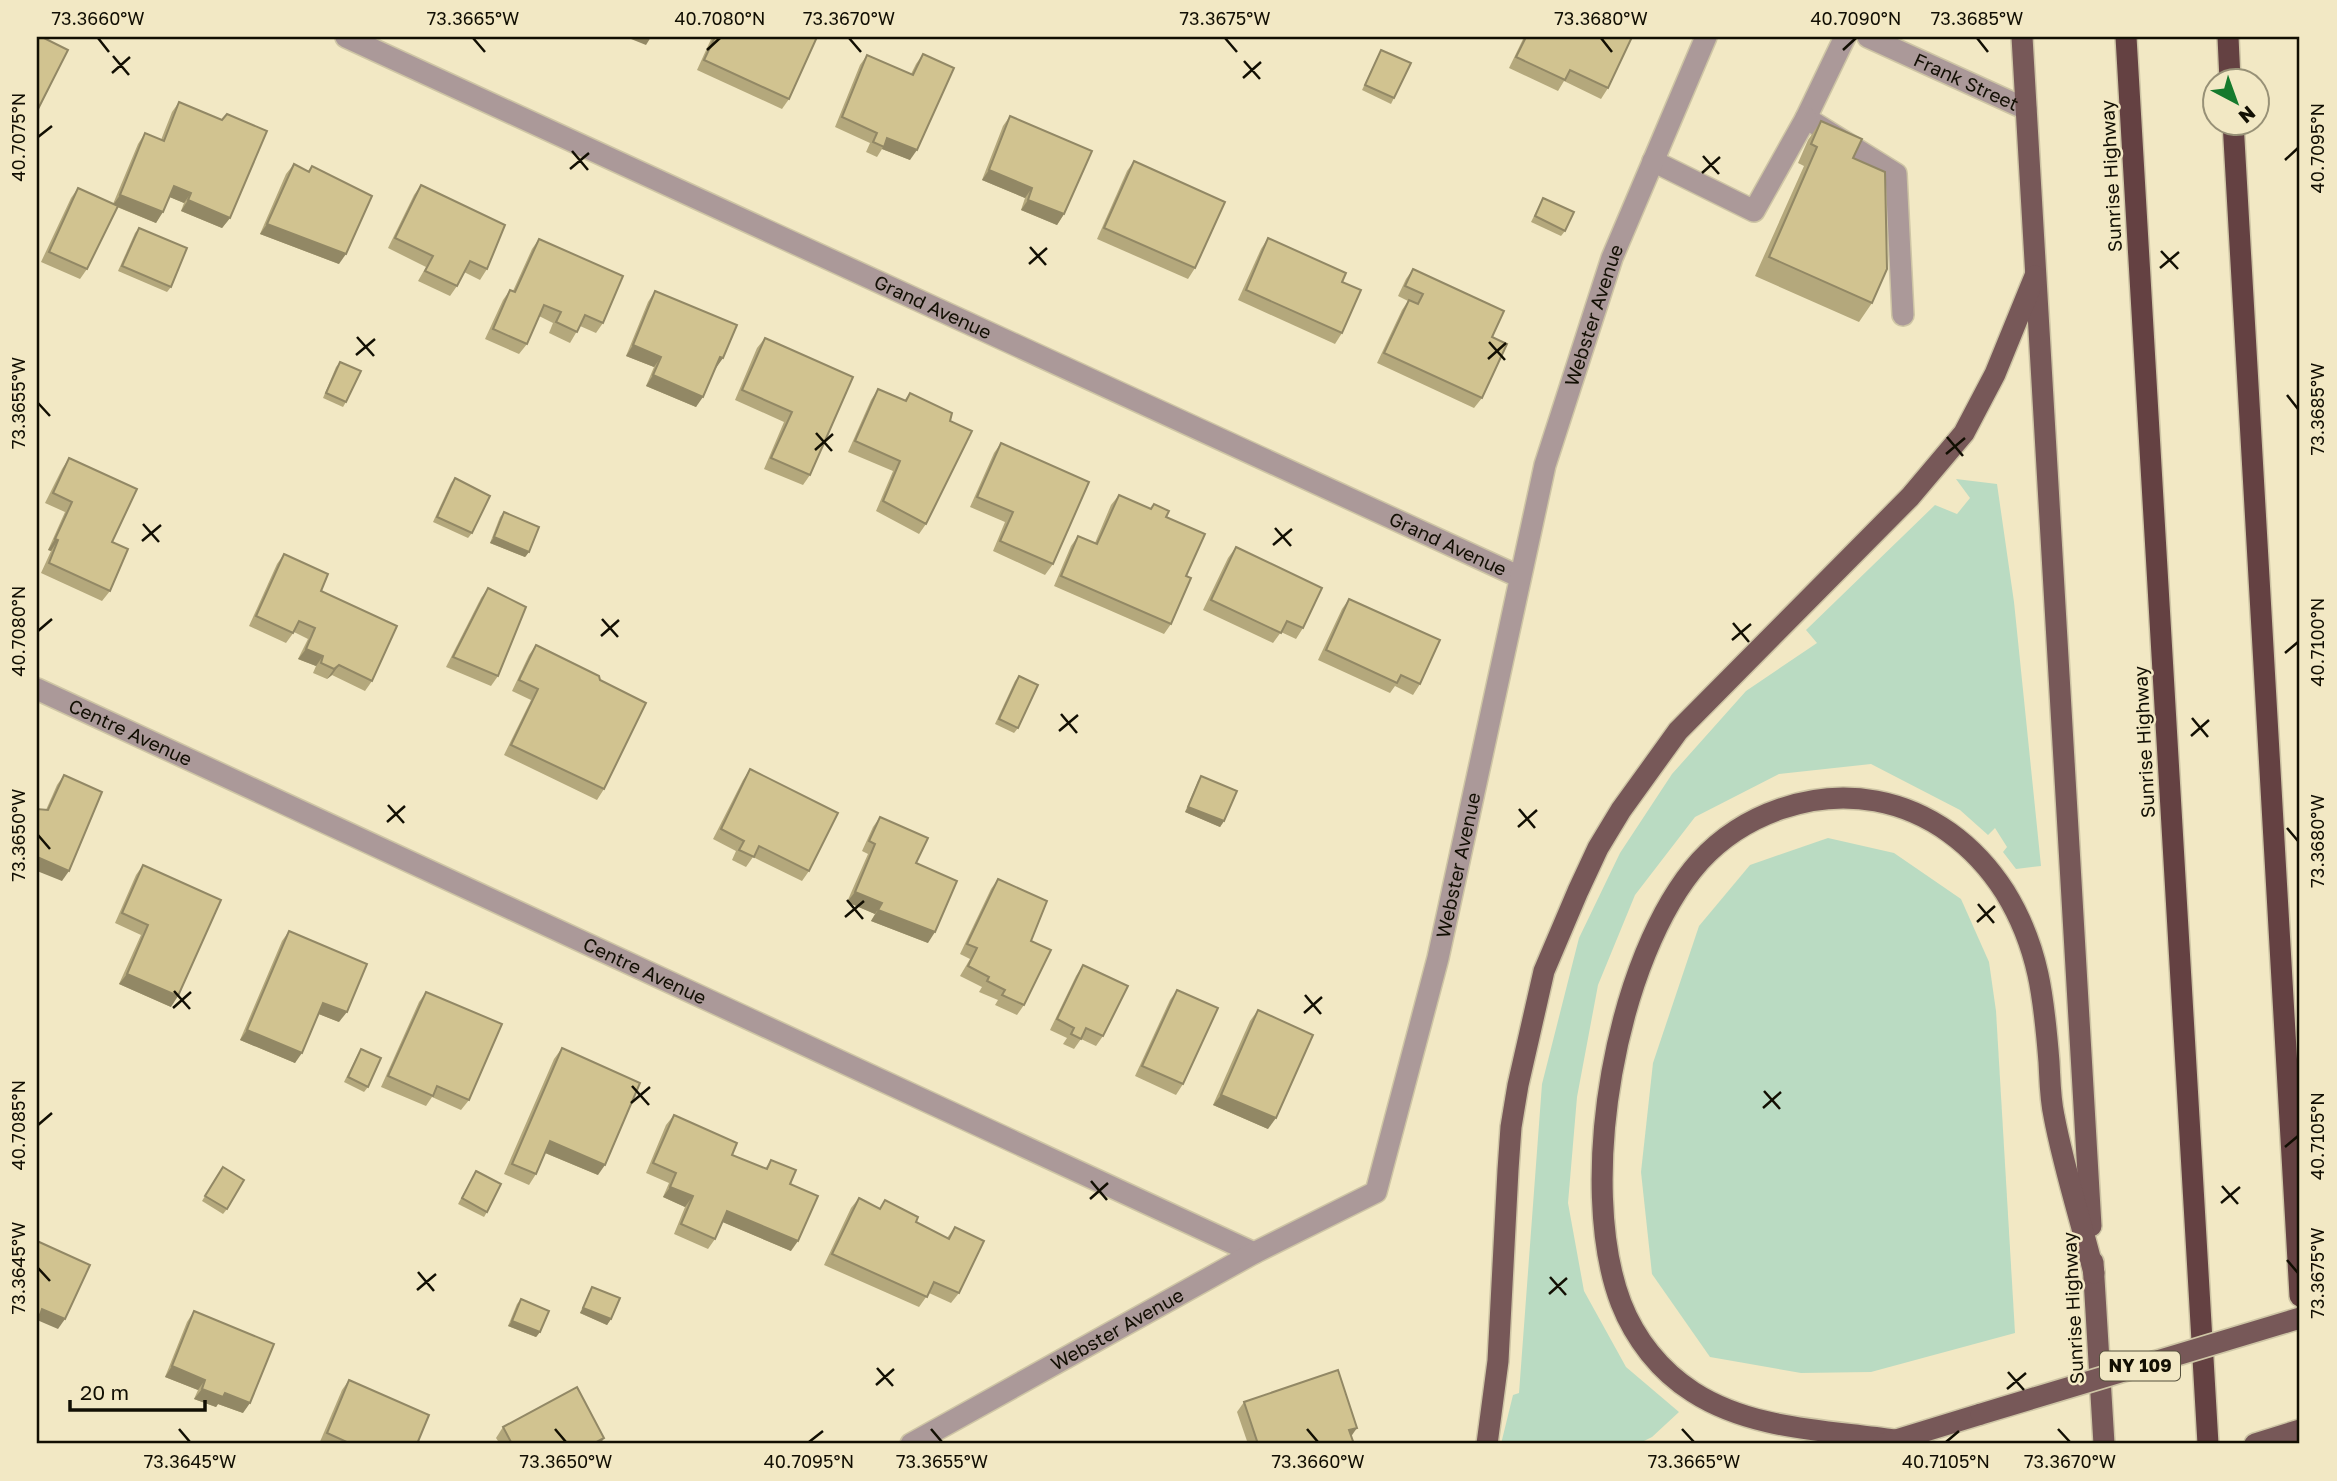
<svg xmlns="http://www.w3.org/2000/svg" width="2337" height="1481" viewBox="0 0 2337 1481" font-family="'Golos Text',sans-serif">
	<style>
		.green { fill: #badbc2 }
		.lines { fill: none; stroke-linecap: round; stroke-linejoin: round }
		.minor-casing { stroke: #cec5a5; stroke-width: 24 }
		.major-casing { stroke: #cec5a5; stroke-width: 24 }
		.highway-casing { stroke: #cec5a5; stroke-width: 24 }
		.minor { stroke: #ab9999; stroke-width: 21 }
		.major { stroke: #775858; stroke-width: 21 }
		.highway { stroke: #644142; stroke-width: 21 }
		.major-bridge-casing { stroke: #cec5a5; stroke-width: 24; stroke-linecap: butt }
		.major-bridge { stroke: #775858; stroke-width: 21 }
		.wall { fill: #b4a87c }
		.shaded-wall { fill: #928865 }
		.building { fill: #d1c390; stroke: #928865; stroke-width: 2 }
		.ticks { fill: none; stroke: #120f03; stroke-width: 2.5 }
		.labels { text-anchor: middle; stroke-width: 5; stroke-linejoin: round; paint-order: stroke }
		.shield { fill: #f2e8c4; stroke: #55503d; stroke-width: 2 }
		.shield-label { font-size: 18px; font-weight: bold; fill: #120f03 }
		.street-label { font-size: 19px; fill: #120f03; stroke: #f2e8c4 }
		.neatline { fill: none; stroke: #120f03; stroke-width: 2.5 }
		.ticks-label { font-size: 18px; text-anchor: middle; fill: #120f03 }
	</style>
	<rect width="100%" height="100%" fill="#f2e8c4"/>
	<g class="green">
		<polygon points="1956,479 1997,484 2014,602 2041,866 2016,869 2003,852 2007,847 1995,828 1988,835 1960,810 1871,764 1779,774 1695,817 1635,895 1598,985 1577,1097 1568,1203 1584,1291 1626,1367 1679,1412 1652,1437 1638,1444 1501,1444 1513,1395 1519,1393 1542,1084 1579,938 1620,853 1672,774 1746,691 1817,643 1806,630 1935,505 1957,514 1970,498"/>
		<polygon points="1828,838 1894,853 1961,899 1989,962 1996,1011 2015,1333 1871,1372 1801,1373 1710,1357 1652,1274 1641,1172 1653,1063 1699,926 1750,865"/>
	</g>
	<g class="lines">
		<g class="minor-casing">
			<g id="minor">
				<path id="s1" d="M346 37 1520 577"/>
				<polyline points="1845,37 1806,118 1896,174 1903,315"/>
				<path id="s2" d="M1868 37 2026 109"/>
				<polyline points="1653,161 1754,211 1806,118"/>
				<path id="s3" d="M37 689 1254 1253"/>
				<path id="s4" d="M911 1444 1254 1253 1376 1192 1438 958 1545 465 1612 258 1706 37"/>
			</g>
		</g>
		<g class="major-casing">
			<g id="major">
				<polyline points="2022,37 2091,1226"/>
				<polyline points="2093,1262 2104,1444"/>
				<path d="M1894 1440C1827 1430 1752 1430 1693 1392 1660 1371 1635 1339 1621 1303 1576 1185 1615 956 1700 861 1743 814 1813 789 1876 801 1930 811 1975 845 2005 892 2039 947 2044 999 2049 1062 2050 1079 2050 1098 2054 1116 2064 1169 2081 1221 2094 1273"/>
				<polyline points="1487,1444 1498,1361 1508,1170 1511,1127 1518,1085 1544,971 1578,891 1598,848 1621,810 1678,731 1910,497 1964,433 1995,374 2035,276"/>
				<polyline points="1883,1444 1981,1414"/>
				<polyline points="2255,1444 2300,1430"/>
			</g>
		</g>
		<g class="highway-casing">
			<g id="highway">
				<polyline points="2126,37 2208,1444"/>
				<polyline points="2228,37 2230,80"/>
				<polyline points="2233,122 2300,1296"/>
			</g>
		</g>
		<use href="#minor" class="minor"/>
		<use href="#major" class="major"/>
		<use href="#highway" class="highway"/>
		<g class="major-bridge-casing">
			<polyline id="major-bridge" points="1981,1414 2300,1318"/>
		</g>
		<use href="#major-bridge" class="major-bridge"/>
	</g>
	<g class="wall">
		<polygon points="712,37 817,37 789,99 782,109 697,70"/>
		<polygon points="1524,37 1632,37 1608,88 1601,99 1564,81 1558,91 1509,68"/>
		<polygon points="1381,50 1394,98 1391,104 1362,90 1378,56"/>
		<polygon points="923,54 910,160 882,149 877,157 866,152 870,143 835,127 860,65 867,55 911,74 916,64"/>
		<polygon points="179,102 230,218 222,228 181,211 184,203 170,197 156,223 117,207 87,269 80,279 41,262 71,198 78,188 113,204 138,144 145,133 161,140 172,112"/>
		<polygon points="1010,116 1064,214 1057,225 1021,210 1025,198 982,180 1003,126"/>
		<polygon points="1821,121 1853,158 1872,303 1859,322 1755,276 1804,166 1798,163 1808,140"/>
		<polygon points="1134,161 1195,268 1188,279 1097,239 1127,171"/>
		<polygon points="294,164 308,171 312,166 339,264 260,234 286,174"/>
		<polygon points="421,185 487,269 480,280 464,272 457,286 450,296 418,281 426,267 388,248 414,195"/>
		<polygon points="1543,198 1565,231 1561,236 1531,222"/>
		<polygon points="139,228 171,287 167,292 118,271 135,233"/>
		<polygon points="1268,238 1342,282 1342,333 1335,344 1238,300 1261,249"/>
		<polygon points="539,239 603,323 596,333 580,326 570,343 549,333 553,323 539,316 527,344 519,354 485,339 503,300 510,290 513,291 532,249"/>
		<polygon points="1413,269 1492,337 1482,398 1474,408 1377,363 1402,310 1408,301 1398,296 1406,279"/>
		<polygon points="655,291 723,358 715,368 696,407 646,386 654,367 626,356 648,302"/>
		<polygon points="765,338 853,377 810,475 803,485 764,469 784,422 735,400 757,348"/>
		<polygon points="340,362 346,402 343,407 323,398 336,367"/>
		<polygon points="878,389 904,401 910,393 950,421 926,524 919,534 876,511 893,471 848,452 871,400"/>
		<polygon points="1001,443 1053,564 1045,575 993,551 1005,522 970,507 994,453"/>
		<polygon points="69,458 112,542 110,591 102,601 41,573 51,551 48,550 65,512 45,503 62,469"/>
		<polygon points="455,478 472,533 468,538 433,522 451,483"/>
		<polygon points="1119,495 1150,509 1154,504 1166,517 1186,576 1171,624 1164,634 1054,586 1071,546 1078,536 1095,543 1111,505"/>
		<polygon points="504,512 529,552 525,557 490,543 500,517"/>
		<polygon points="1236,547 1303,628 1296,639 1281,632 1273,643 1203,610 1228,558"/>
		<polygon points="284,554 321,591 372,681 365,691 332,675 327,679 313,673 316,666 298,659 308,639 294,632 286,643 249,626 277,564"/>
		<polygon points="488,588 498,676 491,686 446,667 481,598"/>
		<polygon points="1349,599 1420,684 1413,695 1395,686 1390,693 1318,660 1342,609"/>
		<polygon points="536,645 600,680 604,789 597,800 504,755 531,700 512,691 529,655"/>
		<polygon points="1019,676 1018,728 1014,733 995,724 1015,681"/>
		<polygon points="750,769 809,871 802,881 753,857 746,867 732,860 736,851 713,839 743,780"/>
		<polygon points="64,775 62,881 46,810 57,785"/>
		<polygon points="1201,776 1224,821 1220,827 1185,812 1198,781"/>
		<polygon points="880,817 916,863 928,943 871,921 875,914 847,902 868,854 862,851 873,827"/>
		<polygon points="143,865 171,1007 119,984 141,935 115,923 136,875"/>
		<polygon points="998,879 1031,941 1024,1005 1017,1015 995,1005 998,1000 979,992 982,987 960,976 970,959 960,954 991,889"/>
		<polygon points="289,931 339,1022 319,1014 295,1063 240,1040 282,941"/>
		<polygon points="1083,965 1103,1036 1096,1046 1081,1039 1074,1049 1063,1044 1067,1038 1050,1030 1076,976"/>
		<polygon points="1177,990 1183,1084 1176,1095 1135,1076 1170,1000"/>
		<polygon points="426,992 469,1100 461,1110 432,1097 426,1106 381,1087 419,1002"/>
		<polygon points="1258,1010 1268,1129 1213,1105 1250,1021"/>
		<polygon points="562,1048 598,1175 545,1153 536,1174 529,1185 504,1174 554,1059"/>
		<polygon points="361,1049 368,1087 364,1092 344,1082 358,1054"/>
		<polygon points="674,1115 732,1155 765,1169 771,1160 790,1184 791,1251 723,1222 715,1239 708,1249 674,1234 685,1207 663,1197 669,1183 646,1173 666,1125"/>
		<polygon points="476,1171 487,1212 484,1217 458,1204"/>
		<polygon points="219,1173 227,1209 223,1214 202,1201"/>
		<polygon points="859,1198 879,1209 885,1200 916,1222 947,1238 955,1227 959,1293 951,1303 929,1293 919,1307 824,1265 851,1208"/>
		<polygon points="592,1287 611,1319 607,1325 580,1313 589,1293"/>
		<polygon points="521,1299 540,1332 536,1337 508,1326 517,1304"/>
		<polygon points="194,1311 243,1413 218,1404 216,1407 194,1399 198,1390 165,1377 187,1322"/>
		<polygon points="349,1380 417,1444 319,1444 342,1390"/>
		<polygon points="1244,1402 1351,1436 1354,1444 1248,1444 1237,1412"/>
		<polygon points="503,1427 604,1438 600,1444 500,1444 496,1438"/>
	</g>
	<g class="shaded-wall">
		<polygon points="626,37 651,37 646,45"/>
		<polygon points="887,138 917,150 910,160 882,149"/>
		<polygon points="989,170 1032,188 1025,198 982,180"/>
		<polygon points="174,186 191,193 184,203 167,196"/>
		<polygon points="120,195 163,212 156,223 113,205"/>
		<polygon points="188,200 230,218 222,228 181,211"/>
		<polygon points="1028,200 1064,214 1057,225 1021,210"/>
		<polygon points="267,224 346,254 339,264 260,234"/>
		<polygon points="633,345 661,357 654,367 626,356"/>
		<polygon points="720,357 723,358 716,368 712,367"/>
		<polygon points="653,375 703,397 696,407 646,386"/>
		<polygon points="494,537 529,552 525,557 490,543"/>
		<polygon points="55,539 58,540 51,551 48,550"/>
		<polygon points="306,649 323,656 316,666 298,659"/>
		<polygon points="339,665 332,675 327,679 334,669"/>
		<polygon points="1188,807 1224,821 1220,827 1185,812"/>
		<polygon points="37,857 69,871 62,881 37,871"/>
		<polygon points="855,892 882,903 875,914 847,902"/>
		<polygon points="878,910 935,932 928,943 871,921"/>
		<polygon points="127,974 178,996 171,1007 119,984"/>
		<polygon points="323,1003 347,1012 339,1022 316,1013"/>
		<polygon points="247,1030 302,1053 295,1063 240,1040"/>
		<polygon points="1221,1095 1276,1118 1268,1129 1213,1105"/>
		<polygon points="550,1141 605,1165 598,1175 543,1152"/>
		<polygon points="670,1187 693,1196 685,1207 663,1197"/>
		<polygon points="727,1211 798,1241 791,1251 720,1221"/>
		<polygon points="583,1308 611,1319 607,1325 580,1313"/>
		<polygon points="42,1309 65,1319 58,1329 37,1320"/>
		<polygon points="512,1321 540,1332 536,1337 508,1326"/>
		<polygon points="172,1366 205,1380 198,1390 165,1377"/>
		<polygon points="202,1389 225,1393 250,1403 243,1413 218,1404 216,1407 194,1399"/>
		<polygon points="1357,1428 1350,1438 1349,1430"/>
		<polygon points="604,1438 600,1444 593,1444"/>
	</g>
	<g class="building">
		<polygon points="37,37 42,37 68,50 37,111"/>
		<polygon points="715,37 817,37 789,99 704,60"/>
		<polygon points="1526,37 1632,37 1608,88 1570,70 1565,80 1516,57"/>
		<polygon points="1381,50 1411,63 1394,98 1365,85"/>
		<polygon points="923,54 954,68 917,150 887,138 884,147 873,142 877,133 842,117 867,55 913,75"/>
		<polygon points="179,102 222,120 227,114 267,131 230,218 188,200 191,193 174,186 163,212 120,195 145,133 164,141"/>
		<polygon points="1010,116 1092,151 1064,214 1028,200 1032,188 989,170"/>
		<polygon points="1821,121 1862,139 1853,158 1885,172 1887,269 1872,303 1769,257 1817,147 1811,144"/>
		<polygon points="1134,161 1225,202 1195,268 1104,228"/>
		<polygon points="294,164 309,172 312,166 372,196 346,254 267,224"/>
		<polygon points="421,185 505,225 487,269 470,261 457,286 425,271 433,256 395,238"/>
		<polygon points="78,188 118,206 87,269 49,252"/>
		<polygon points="1543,198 1574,212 1565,231 1535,216"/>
		<polygon points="139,228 187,248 171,287 122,266"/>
		<polygon points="1268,238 1346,273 1342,282 1361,290 1342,333 1246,290"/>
		<polygon points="539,239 623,276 603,323 585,315 577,332 556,322 561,312 544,305 527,344 493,329 510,290 515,292"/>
		<polygon points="1413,269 1504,311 1492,337 1507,344 1482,398 1384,353 1409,300 1418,304 1423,294 1405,286"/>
		<polygon points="655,291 737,325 723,358 720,357 703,397 653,375 661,357 633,345"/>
		<polygon points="765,338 853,377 810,475 771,458 792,412 742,390"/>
		<polygon points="340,362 361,371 346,402 326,393"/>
		<polygon points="878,389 906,401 910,393 952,413 950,421 972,431 926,524 883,501 900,461 855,441"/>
		<polygon points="1001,443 1089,482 1053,564 1000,541 1013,512 977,497"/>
		<polygon points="69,458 137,489 112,542 128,549 110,591 49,563 58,540 55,539 72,502 53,493"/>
		<polygon points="455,478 490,496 472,533 437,517"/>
		<polygon points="1119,495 1151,509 1154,504 1169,511 1166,517 1205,534 1186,576 1191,578 1171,624 1061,576 1078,536 1097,544"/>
		<polygon points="504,512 539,527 529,552 494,537"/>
		<polygon points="1236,547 1322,588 1303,628 1287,621 1281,633 1211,600"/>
		<polygon points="284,554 328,574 321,591 397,626 372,681 339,665 334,669 321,663 323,656 306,649 315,628 299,621 293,633 256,616"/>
		<polygon points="488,588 526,607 498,676 453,657"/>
		<polygon points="1349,599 1440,640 1420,684 1401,675 1397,683 1326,650"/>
		<polygon points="536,645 599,676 600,680 646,703 604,789 511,745 538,689 519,680"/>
		<polygon points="1019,676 1038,685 1018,728 999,719"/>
		<polygon points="750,769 838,813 809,871 759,846 754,857 739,850 744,841 721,829"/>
		<polygon points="64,775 102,792 69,871 37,857 37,809 48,810"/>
		<polygon points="1201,776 1237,791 1224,821 1188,807"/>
		<polygon points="880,817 928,838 916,863 957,881 935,932 878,910 882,903 855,892 875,844 869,841"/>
		<polygon points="143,865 221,900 178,996 127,974 148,925 122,913"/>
		<polygon points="998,879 1047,901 1031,941 1051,950 1024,1005 1002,995 1005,990 987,981 989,977 968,966 977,948 967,944"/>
		<polygon points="289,931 367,964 347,1012 323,1003 302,1053 247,1030"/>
		<polygon points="1083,965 1128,986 1103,1036 1086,1028 1081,1039 1071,1034 1074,1028 1057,1019"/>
		<polygon points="1177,990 1218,1008 1183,1084 1142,1066"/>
		<polygon points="426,992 502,1024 469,1100 437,1086 433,1096 388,1076"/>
		<polygon points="1258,1010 1313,1035 1276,1118 1221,1095"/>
		<polygon points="562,1048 640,1083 605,1165 550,1141 536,1174 512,1164"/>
		<polygon points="361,1049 381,1058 368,1087 348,1077"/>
		<polygon points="674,1115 737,1143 732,1155 767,1169 771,1160 796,1170 790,1184 818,1196 798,1241 727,1211 715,1239 681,1224 693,1196 670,1187 676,1173 653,1163"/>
		<polygon points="223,1167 244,1180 227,1209 205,1196"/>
		<polygon points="476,1171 501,1184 487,1212 462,1198"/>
		<polygon points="859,1198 880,1209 885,1200 918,1217 916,1222 949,1239 955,1227 984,1241 959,1293 934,1282 927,1297 832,1254"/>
		<polygon points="37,1241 90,1265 65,1319 42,1309 40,1315 37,1314"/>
		<polygon points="592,1287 620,1298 611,1319 583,1308"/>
		<polygon points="521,1299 549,1311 540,1332 512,1321"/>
		<polygon points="194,1311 274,1344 250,1403 225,1393 223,1397 202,1389 205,1380 172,1366"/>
		<polygon points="1338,1370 1357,1428 1349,1430 1354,1444 1258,1444 1244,1402"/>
		<polygon points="349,1380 429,1415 417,1444 351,1444 327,1433"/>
		<polygon points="577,1387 604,1438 593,1444 512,1444 503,1427"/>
	</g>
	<path class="ticks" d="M98 38 109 52M473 38 485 52M849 38 861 52M1225 38 1237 52M1601 38 1612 52M1977 38 1988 52M707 50 720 38M1843 50 1856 38M113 56 129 75M1244 61 1260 79M112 73 130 57M1243 78 1261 62M38 137 52 126M572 151 588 170M1703 156 1719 174M2285 160 2298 148M570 169 589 153M1702 173 1720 157M1030 247 1046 265M2161 251 2178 269M1029 264 1047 248M2160 268 2179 252M357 337 374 356M1489 342 1505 360M356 355 375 339M1488 359 1506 343M2287 395 2298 409M38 403 50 416M816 433 832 451M1947 437 1963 456M815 450 833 434M1946 454 1965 438M143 524 159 542M1275 528 1291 546M142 541 161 525M1273 545 1292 529M602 619 618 637M1733 623 1749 642M38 631 52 619M601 636 619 620M1732 640 1751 624M2285 653 2298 642M1061 714 1077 733M2192 718 2208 737M1059 731 1078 715M2191 736 2209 720M388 805 404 823M1519 809 1535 828M387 822 405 806M1518 827 1537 810M2287 828 2298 841M38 835 50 849M847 900 863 919M1978 904 1994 923M845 917 864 901M1977 922 1995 906M174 991 190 1009M1305 995 1321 1014M173 1008 191 992M1304 1013 1322 997M632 1086 649 1105M1764 1091 1780 1109M631 1103 650 1087M1763 1108 1781 1092M38 1125 52 1113M2285 1147 2298 1136M1091 1181 1107 1200M2222 1186 2238 1204M1090 1199 1108 1183M2221 1203 2240 1187M2287 1260 2298 1273M38 1268 50 1281M418 1272 434 1291M1550 1277 1566 1295M417 1290 436 1274M1549 1294 1567 1278M877 1368 893 1386M2008 1372 2024 1390M876 1385 894 1369M2007 1389 2026 1373M179 1429 190 1442M555 1429 566 1442M931 1429 942 1442M1307 1429 1318 1442M1682 1429 1694 1442M2058 1429 2070 1442M809 1442 823 1431M1946 1442 1959 1431"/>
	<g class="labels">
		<rect class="shield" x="2100" y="1351.5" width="80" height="29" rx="5"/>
		<g class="shield-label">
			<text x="2140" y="1372">NY 109</text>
		</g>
		<g class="street-label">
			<text dy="7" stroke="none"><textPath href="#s2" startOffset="108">Frank Street</textPath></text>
			<text transform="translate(2111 176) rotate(-93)" y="7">Sunrise Highway</text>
			<text dy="7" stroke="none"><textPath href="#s1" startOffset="646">Grand Avenue</textPath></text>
			<text dy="7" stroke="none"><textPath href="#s4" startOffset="1433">Webster Avenue</textPath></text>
			<text dy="7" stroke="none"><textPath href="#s1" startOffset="1213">Grand Avenue</textPath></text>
			<text dy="7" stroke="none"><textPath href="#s3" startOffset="103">Centre Avenue</textPath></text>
			<text transform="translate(2144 742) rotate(-93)" y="7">Sunrise Highway</text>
			<text dy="7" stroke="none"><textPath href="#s4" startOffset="866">Webster Avenue</textPath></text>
			<text dy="7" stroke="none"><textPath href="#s3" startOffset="670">Centre Avenue</textPath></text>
			<text transform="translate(2073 1308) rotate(-93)" y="7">Sunrise Highway</text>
			<text dy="7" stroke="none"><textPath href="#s4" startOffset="236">Webster Avenue</textPath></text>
		</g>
	</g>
	<rect width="2337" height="1481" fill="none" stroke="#f2e8c4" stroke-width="77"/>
	<g transform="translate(2236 102) rotate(139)"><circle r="33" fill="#f2e8c4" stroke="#989177" stroke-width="2"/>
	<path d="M0-5L12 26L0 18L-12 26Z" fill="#167a2d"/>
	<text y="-10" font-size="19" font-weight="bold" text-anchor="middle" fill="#120f03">N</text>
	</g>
	<path d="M70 1400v10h135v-10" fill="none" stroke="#120f03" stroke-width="3.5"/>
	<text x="80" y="1400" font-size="21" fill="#120f03" stroke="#f2e8c4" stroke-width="5" paint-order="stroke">20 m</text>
	<rect x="38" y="38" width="2260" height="1404" class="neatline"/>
	<g class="ticks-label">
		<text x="98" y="25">73.3660°W</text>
		<text x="473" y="25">73.3665°W</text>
		<text x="720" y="25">40.7080°N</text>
		<text x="849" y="25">73.3670°W</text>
		<text x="1225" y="25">73.3675°W</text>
		<text x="1601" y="25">73.3680°W</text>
		<text x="1856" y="25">40.7090°N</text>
		<text x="1977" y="25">73.3685°W</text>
		<text transform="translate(19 137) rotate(-90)" y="6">40.7075°N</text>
		<text transform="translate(2318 148) rotate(-90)" y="6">40.7095°N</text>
		<text transform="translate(19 403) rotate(-90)" y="6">73.3655°W</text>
		<text transform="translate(2318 409) rotate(-90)" y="6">73.3685°W</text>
		<text transform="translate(19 631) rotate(-90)" y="6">40.7080°N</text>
		<text transform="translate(2318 642) rotate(-90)" y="6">40.7100°N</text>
		<text transform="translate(19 835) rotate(-90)" y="6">73.3650°W</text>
		<text transform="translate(2318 841) rotate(-90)" y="6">73.3680°W</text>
		<text transform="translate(19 1125) rotate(-90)" y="6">40.7085°N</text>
		<text transform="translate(2318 1136) rotate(-90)" y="6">40.7105°N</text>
		<text transform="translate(19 1268) rotate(-90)" y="6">73.3645°W</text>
		<text transform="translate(2318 1273) rotate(-90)" y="6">73.3675°W</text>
		<text x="190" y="1468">73.3645°W</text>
		<text x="566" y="1468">73.3650°W</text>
		<text x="809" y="1468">40.7095°N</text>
		<text x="942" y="1468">73.3655°W</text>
		<text x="1318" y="1468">73.3660°W</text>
		<text x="1694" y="1468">73.3665°W</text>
		<text x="1946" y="1468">40.7105°N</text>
		<text x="2070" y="1468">73.3670°W</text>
	</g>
</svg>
